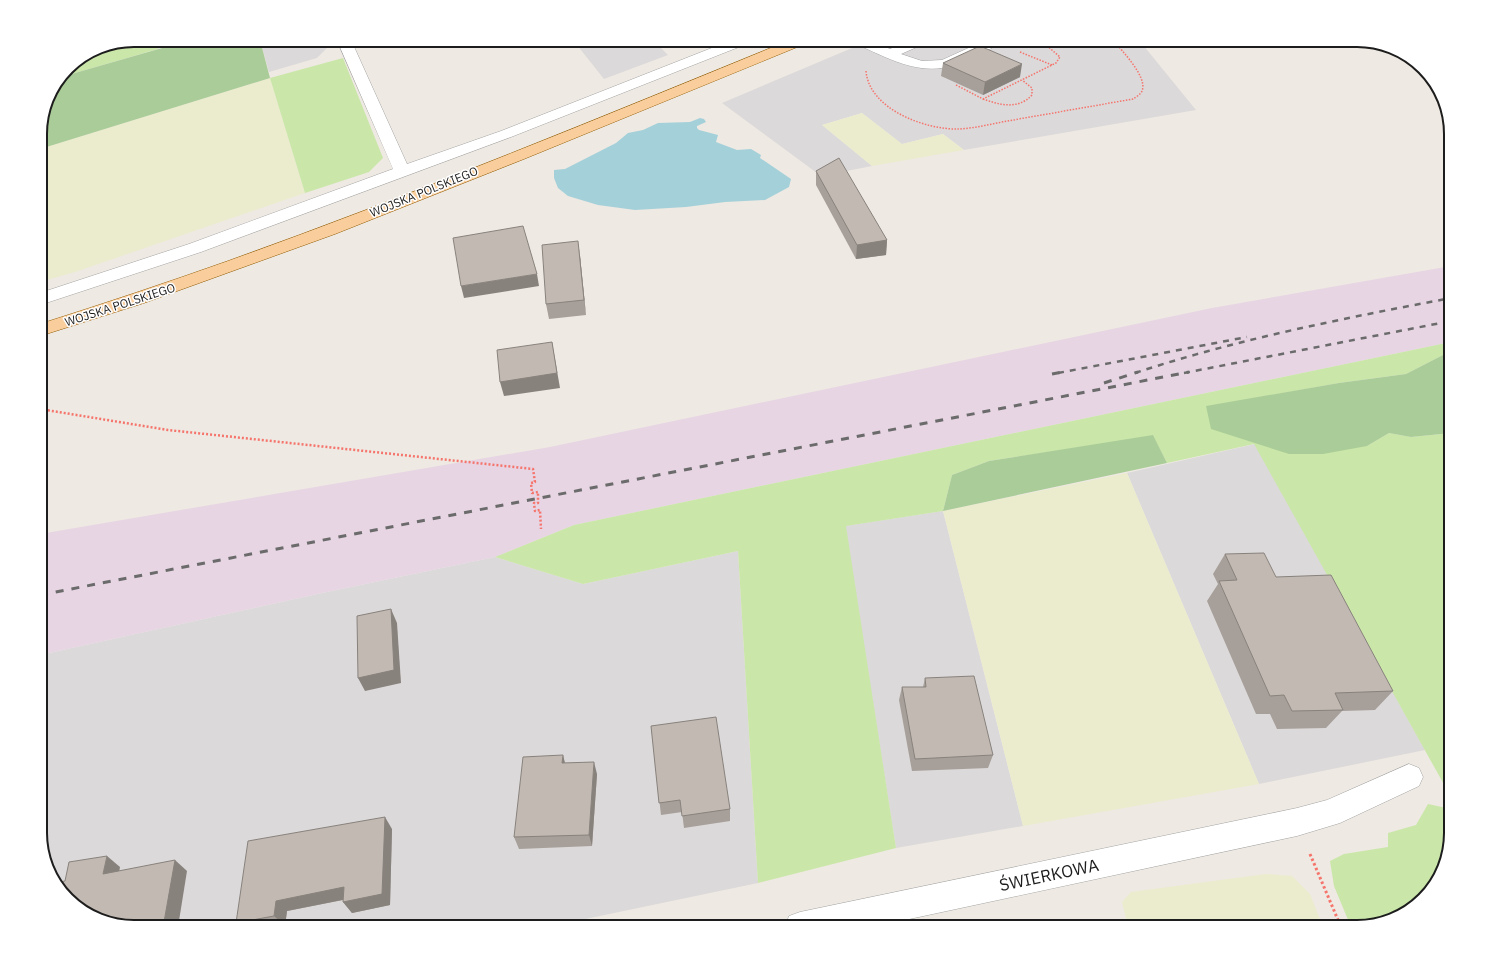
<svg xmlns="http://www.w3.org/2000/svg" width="1491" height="967" viewBox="0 0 1491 967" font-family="'IBM Plex Sans',sans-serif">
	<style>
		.residential { fill: #dbd9da }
		.industrial { fill: #e7d5e4 }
		.farmland { fill: #ebecce }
		.grass { fill: #cae7a9 }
		.forest { fill: #aacc98 }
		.water { fill: #a4d0da }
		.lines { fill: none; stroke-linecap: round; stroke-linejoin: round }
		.minor-casing { stroke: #a4a4a4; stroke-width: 1 }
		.major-casing { stroke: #915c04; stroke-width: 1 }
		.path-far2 { stroke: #f5746c; stroke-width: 1.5; stroke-dasharray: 1.5 1.5; stroke-linecap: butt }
		.path-far1 { stroke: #f5746c; stroke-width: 2.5; stroke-dasharray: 2 2; stroke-linecap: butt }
		.path { stroke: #f5746c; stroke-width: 3; stroke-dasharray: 2.5 2.5; stroke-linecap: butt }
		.minor { fill: #fff; fill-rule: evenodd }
		.major { fill: #f9cd9c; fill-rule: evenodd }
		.rail-far1 { stroke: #6b6b6b; stroke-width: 2.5; stroke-dasharray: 6 6; stroke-linecap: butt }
		.rail { stroke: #6b6b6b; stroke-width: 3; stroke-dasharray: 8 8; stroke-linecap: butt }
		.wall { fill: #a79f99 }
		.shaded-wall { fill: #88827d }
		.building { fill: #c2b9b2; stroke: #88827d }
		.labels { text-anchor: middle; stroke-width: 3; stroke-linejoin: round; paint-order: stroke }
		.far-street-label { font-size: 12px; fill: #1d1d1d; stroke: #fff }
		.near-street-label { font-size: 17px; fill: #1d1d1d; stroke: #fff }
		.rim { fill: none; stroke: #1d1d1d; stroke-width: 2 }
	</style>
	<rect width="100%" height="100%" fill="#eee9e2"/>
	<g class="residential">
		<polygon points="156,40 190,40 158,49"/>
		<polygon points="260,40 331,40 332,43 317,58 269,72"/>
		<polygon points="573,40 653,40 668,55 604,79"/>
		<polygon points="871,40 1139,40 1196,110 964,150 943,134 902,144 862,113 822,125 872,166 821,176 722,103"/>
		<polygon points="1255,444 1425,750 1259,784 1127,473"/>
		<polygon points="943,511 1023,826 896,848 845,526"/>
		<polygon points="738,551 758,883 547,927 134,927 82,911 53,880 40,839 40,655 322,593 495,557 583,584"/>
	</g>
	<polygon class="industrial" points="1451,266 1451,342 574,525 495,557 322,593 40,655 40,534 550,447 1212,308"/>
	<g class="farmland">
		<polygon points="270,78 305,193 75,272 40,282 40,149"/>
		<polygon points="862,113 902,144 943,134 964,150 872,166 822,125"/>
		<polygon points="1127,473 1259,784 1023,826 943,511"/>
		<polygon points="1266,874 1292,876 1310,894 1323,927 1128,927 1122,902 1131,892"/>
	</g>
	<g class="grass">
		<polygon points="134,40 156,40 158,49 61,77 68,67 98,47"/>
		<polygon points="343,58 383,158 369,172 305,193 270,78"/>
		<polygon points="1451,342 1451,357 1443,355 1406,374 1339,383 1206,407 1367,446 1389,433 1411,437 1451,433 1451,797 1254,444 1167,463 1153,436 989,461 952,475 943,511 846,526 896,848 758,883 738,551 583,584 495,557 574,525"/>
		<polygon points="1428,804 1451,809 1451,833 1435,885 1404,914 1357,927 1351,927 1334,886 1330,861 1344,854 1388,847 1388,833 1416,825"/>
	</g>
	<g class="forest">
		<polygon points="190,40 260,40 270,78 40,149 40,128 47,98 61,77"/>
		<polygon points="1443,355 1451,357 1451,433 1411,437 1389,433 1367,446 1323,454 1289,454 1211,429 1206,406 1339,383 1406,374"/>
		<polygon points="1153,435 1167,463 943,511 952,475 989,461"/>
	</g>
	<polygon class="water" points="700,118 704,119 706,122 697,126 697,128 699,130 718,135 716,142 737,150 751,149 761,155 760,158 791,179 789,187 765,200 725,202 686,207 635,210 598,205 568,196 558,188 554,178 554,170 565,169 616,143 628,133 643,130 658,123 690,122"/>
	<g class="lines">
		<g class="minor-casing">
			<g id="minor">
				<polygon points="337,40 351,40 407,164 501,131 732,40 751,40 749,43 511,137 201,252 40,305 40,293 189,244 393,169"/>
				<path d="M852 40H870L890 49 910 40H928L926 43 901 54 922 61 942 60 986 40H1004L1002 43C986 50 971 60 954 65 919 77 886 57 854 43Z"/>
				<polygon points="1409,764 1419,768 1423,777 1419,786 1340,823 1297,836 872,927 785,927 789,916 800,912 1297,808 1327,800"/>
			</g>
		</g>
		<g class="major-casing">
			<path id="major" d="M790 40H809L807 43 524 159 335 234 144 303 40 336V324C103 304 166 283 228 261 418 193 604 116 790 40Z"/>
		</g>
		<g class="path-far2">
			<polyline points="1020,52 1052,65"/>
			<path d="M866 71C869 109 925 130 959 129 977 128 995 123 1013 120 1053 113 1093 106 1133 99 1136 97 1141 94 1142 91 1148 77 1122 51 1113 40"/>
			<polyline points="956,85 983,99 1056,63 1060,57 1045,44 1023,41"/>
			<path d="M983 99C1000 105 1018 110 1032 95V88L1022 80"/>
		</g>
		<polyline class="path-far1" points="40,409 168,430 533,469 535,482 531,483 532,493 538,492 538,503 534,503 535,511 540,510 541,529"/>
		<polyline class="path" points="1310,854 1341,927"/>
		<use href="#minor" class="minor"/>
		<use href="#major" class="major"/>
		<g class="rail-far1">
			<polyline points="1058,373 1247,337"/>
			<path d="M1135 373C1238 339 1345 318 1451 298"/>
			<polyline points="1184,373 1451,321"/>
		</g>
		<g class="rail">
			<polyline points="1052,374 1063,372"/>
			<polyline points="1104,383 1138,372"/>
			<polyline points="40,595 1189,372"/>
		</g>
	</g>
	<g class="wall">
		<polygon points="943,63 1020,77 983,95 941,76"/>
		<polygon points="816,171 887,240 886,255 856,259 816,185"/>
		<polygon points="580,256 586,315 549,319 546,304"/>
		<polygon points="1225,554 1276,577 1393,691 1375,710 1342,711 1326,728 1277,729 1270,714 1256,714 1207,601 1218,584 1213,574"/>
		<polygon points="925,678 993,755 988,768 912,771 899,700 902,687 923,687"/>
		<polygon points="651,726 730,809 730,821 684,828 682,812 661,815"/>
		<polygon points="563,755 565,763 597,774 592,846 519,849 514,837"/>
		<polygon points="392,829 390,905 352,913 343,902 343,900 287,911 285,926 280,927 240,927 236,923"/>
	</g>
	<g class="shaded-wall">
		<polygon points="275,40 305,40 298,44 277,46"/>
		<polygon points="1022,64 1020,77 983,95 985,82"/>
		<polygon points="887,240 886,255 856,259 857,245"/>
		<polygon points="578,241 580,256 586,315 584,300"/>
		<polygon points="537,274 539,286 464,298 461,286"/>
		<polygon points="552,342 560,388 504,396 500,382"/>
		<polygon points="391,609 397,623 401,683 365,691 358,678"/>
		<polygon points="563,755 566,768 562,763"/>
		<polygon points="594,762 597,774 592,846 589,835"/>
		<polygon points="385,817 392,829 390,905 352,913 343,902"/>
		<polygon points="107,856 120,867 117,885 103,874"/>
		<polygon points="175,860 187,871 178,927 141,927"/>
		<polygon points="344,887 352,898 287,911 285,926 274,916 276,901"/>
	</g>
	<g class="building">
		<polygon points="980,46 1022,64 985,82 943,63"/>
		<polygon points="839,158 887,240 857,245 816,171"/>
		<polygon points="523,226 537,274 461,286 453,238"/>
		<polygon points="578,241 584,300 546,304 542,245"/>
		<polygon points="552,342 557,373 500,382 497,350"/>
		<polygon points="1264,553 1276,577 1331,575 1393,691 1335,693 1343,710 1292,711 1284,695 1270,696 1219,581 1237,580 1225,554"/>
		<polygon points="391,609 394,670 358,678 357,616"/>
		<polygon points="974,676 993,755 915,759 902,687 926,687 925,678"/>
		<polygon points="716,717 730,809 682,816 680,800 659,803 651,726"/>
		<polygon points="563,755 562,763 594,762 589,835 514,837 523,757"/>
		<polygon points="385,817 382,894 343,902 344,887 276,901 274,916 236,923 248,841"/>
		<polygon points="107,856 103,874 175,860 164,922 141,927 134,927 82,911 55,883 65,881 69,862"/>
	</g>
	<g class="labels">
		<g class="far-street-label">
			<text transform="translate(424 192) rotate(-22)" y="4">WOJSKA POLSKIEGO</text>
			<text transform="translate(120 305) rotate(-18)" y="4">WOJSKA POLSKIEGO</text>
		</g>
		<g class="near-street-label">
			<text transform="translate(1049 875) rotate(-12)" y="6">ŚWIERKOWA</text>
		</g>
	</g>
	<path d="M0 0H1491V967H0ZM134 47H1357A87 87 0 0 1 1444 134V833A87 87 0 0 1 1357 920H134A87 87 0 0 1 47 833V134A87 87 0 0 1 134 47Z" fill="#fff" fill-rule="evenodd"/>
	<path class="rim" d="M134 47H1357A87 87 0 0 1 1444 134V833A87 87 0 0 1 1357 920H134A87 87 0 0 1 47 833V134A87 87 0 0 1 134 47Z"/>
</svg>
